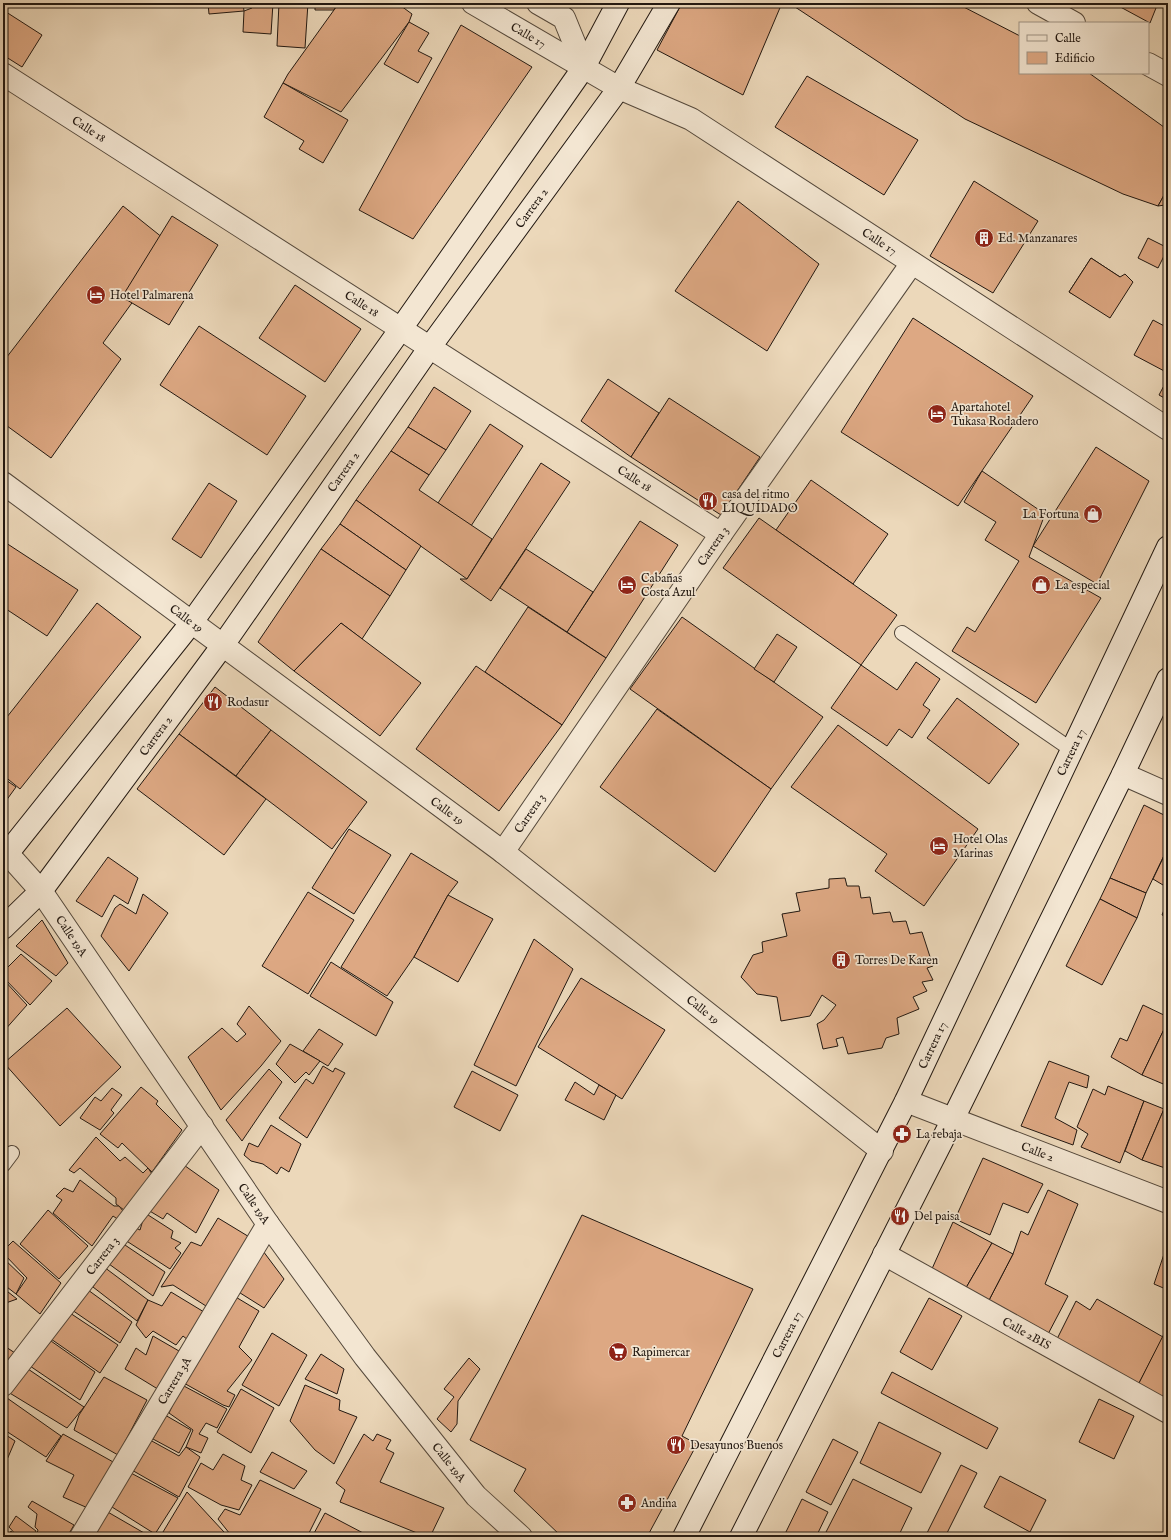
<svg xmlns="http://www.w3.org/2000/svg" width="1171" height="1540" viewBox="0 0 1171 1540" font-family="'IM FELL English',serif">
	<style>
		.building { fill: #dda883; stroke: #221811 }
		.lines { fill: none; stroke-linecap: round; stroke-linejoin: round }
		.lane-casing { stroke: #54483b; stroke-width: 16 }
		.street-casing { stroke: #54483b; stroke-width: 24 }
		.secondary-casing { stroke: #221811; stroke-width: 24 }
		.lane { stroke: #f3e6d2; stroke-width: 14 }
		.street { stroke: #f3e6d2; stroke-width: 22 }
		.secondary { stroke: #f3e6d2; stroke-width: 22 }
		.labels { text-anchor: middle; stroke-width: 3.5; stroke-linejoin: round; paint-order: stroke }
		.street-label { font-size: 12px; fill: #221811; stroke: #f3e6d2 }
		.poi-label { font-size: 12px; fill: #221811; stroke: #f3e6d2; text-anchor: start }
	</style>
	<rect width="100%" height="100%" fill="#ecd8ba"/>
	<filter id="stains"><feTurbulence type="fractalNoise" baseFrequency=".005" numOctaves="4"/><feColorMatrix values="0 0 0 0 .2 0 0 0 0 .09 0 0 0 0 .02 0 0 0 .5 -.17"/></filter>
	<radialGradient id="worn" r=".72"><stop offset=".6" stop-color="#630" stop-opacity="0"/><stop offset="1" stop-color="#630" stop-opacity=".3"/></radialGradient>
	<g class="building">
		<polygon points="208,3 243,3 244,11 209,14"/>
		<polygon points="252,3 273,3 271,34 243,32 244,11 252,8"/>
		<polygon points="279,3 308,3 305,48 277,46"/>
		<polygon points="315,3 339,3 334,10 315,10"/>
		<polygon points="339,3 397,3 412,14 409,22 341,112 283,83 288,74"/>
		<polygon points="682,3 782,3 743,95 657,50"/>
		<polygon points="789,3 956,3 1020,36 1020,73 1089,73 1168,130 1168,188 1158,206 1123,194 965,119"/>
		<polygon points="1113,3 1158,3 1150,23"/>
		<polygon points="3,10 42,35 22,67 3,55"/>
		<polygon points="409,22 429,33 418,51 432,58 418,83 384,64"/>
		<polygon points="461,25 532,67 413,239 359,210"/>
		<polygon points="807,76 918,140 884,195 775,127"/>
		<polygon points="283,83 348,120 323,163 299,149 304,141 264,117"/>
		<polygon points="974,181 1038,221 993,293 930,256"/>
		<polygon points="1168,188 1168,202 1165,205 1158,206"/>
		<polygon points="738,201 819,264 767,351 675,291"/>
		<polygon points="123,206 173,246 103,343 121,359 51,458 3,423 3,362"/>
		<polygon points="172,216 218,245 169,325 122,297"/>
		<polygon points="1148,238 1168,248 1158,268 1138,258"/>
		<polygon points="1091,258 1120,277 1100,309 1069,292"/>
		<polygon points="1091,258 1120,277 1125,274 1133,282 1110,318 1069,292"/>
		<polygon points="295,285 361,329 325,382 259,338"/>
		<polygon points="913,318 1033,396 958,506 841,432"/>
		<polygon points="1153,320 1168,328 1168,373 1134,355"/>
		<polygon points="199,326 306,396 267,455 160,385"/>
		<polygon points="1168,378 1168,400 1159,395"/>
		<polygon points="608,379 659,413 631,457 581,421"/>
		<polygon points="434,387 471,411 446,450 408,427"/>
		<polygon points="669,398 760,457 721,515 631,457"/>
		<polygon points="490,424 523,446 471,526 438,503"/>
		<polygon points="408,427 446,450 429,475 391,451"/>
		<polygon points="1096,447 1149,481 1097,584 1033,546"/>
		<polygon points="391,451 429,475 419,490 492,539 467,579 356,500"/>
		<polygon points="541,463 570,482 491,601 460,579 467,579"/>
		<polygon points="982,471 1045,514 1029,557 1101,598 1036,703 952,651 967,627 975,632 1019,561 985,540 996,522 964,502"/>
		<polygon points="811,480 888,534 853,584 776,530"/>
		<polygon points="209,483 237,501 201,558 172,539"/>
		<polygon points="356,500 421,546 406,570 340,524"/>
		<polygon points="759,518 897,615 861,665 723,568"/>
		<polygon points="640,521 678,545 606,658 567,632"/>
		<polygon points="340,524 406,570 390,596 321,549"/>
		<polygon points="3,541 78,590 47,636 3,607"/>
		<polygon points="321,549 390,596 362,639 341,623 294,671 258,642"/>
		<polygon points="526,549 593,592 567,632 500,588"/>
		<polygon points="97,603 141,637 20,789 3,775 3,722"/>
		<polygon points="528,607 606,658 562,725 485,672"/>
		<polygon points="682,617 823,717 771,789 630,689"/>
		<polygon points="341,623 421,683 380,736 294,671"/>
		<polygon points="777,634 797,647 774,682 754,669"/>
		<polygon points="916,662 940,679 923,705 930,710 912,738 899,729 887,746 831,708 861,665 897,690"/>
		<polygon points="476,666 562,725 499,811 416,749"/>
		<polygon points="215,687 271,730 236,776 179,734"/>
		<polygon points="957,698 1019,744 989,784 927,738"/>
		<polygon points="657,709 771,789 715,872 600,787"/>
		<polygon points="838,725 978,829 924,906 875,871 887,854 791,787"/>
		<polygon points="271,730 367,802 332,849 236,776"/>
		<polygon points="179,734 266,799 224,855 137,789"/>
		<polygon points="3,778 16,787 3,805"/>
		<polygon points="1144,805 1168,817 1168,847 1146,893 1110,878"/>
		<polygon points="349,829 391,855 354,914 312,888"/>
		<polygon points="411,853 458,882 448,895 414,957 387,996 341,967"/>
		<polygon points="1165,854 1168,856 1168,888 1153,879"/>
		<polygon points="108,857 138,878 128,904 114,895 102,917 76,901"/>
		<polygon points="845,878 847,886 859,886 861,898 870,897 873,914 890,912 893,922 906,921 910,934 922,932 933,966 927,968 933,980 922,982 927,991 913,997 919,1009 897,1018 899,1034 886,1038 882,1048 848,1054 843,1037 836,1039 838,1046 823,1049 817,1024 824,1020 836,1005 822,995 810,1016 781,1021 777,997 757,994 741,977 753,955 763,952 762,942 787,936 782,914 800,911 796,893 829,888 829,879"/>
		<polygon points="1110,878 1146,893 1137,918 1100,899"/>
		<polygon points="308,892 354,920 308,994 262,966"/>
		<polygon points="143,894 168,913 129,971 101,936 115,908 120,904 136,914"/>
		<polygon points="448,895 493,919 458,982 414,957"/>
		<polygon points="1100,899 1137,918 1102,985 1066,966"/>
		<polygon points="1168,900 1168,917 1162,915"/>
		<polygon points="42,920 68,963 56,976 16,946"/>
		<polygon points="534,939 573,969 516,1086 474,1065"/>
		<polygon points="21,954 52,981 30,1005 3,977 3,972"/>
		<polygon points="331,962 393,1002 376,1036 310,996"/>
		<polygon points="581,978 665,1030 622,1099 538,1047"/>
		<polygon points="3,979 27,1005 3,1032"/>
		<polygon points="1143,1005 1168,1017 1168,1021 1142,1075 1111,1057 1120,1038 1127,1041"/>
		<polygon points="249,1006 281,1041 261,1066 221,1110 188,1057 222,1028 237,1042 246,1034 237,1024"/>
		<polygon points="67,1008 121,1067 60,1126 4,1063"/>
		<polygon points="1168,1021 1168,1086 1142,1075"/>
		<polygon points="319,1029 343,1044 328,1066 303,1051"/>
		<polygon points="290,1044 320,1061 309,1075 306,1072 295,1083 276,1064"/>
		<polygon points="1049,1061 1089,1076 1087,1088 1069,1082 1055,1118 1077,1130 1073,1145 1021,1126"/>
		<polygon points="323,1066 333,1072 335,1068 345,1073 307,1138 279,1118 306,1079 313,1084"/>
		<polygon points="269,1069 282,1082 242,1141 226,1120"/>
		<polygon points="472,1071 518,1095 500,1131 454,1107"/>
		<polygon points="575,1082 594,1095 599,1085 616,1095 604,1120 565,1100"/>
		<polygon points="1108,1086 1144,1101 1120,1163 1081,1147 1088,1134 1077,1127 1093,1089 1105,1095"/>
		<polygon points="141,1087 158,1101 156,1104 182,1130 152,1172 122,1143 118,1148 100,1134"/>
		<polygon points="112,1088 122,1095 111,1110 114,1113 100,1130 80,1118 95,1097 101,1101"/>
		<polygon points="1144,1101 1164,1109 1142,1160 1125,1151"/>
		<polygon points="1164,1109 1168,1111 1168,1161 1165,1168 1142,1160"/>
		<polygon points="271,1125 301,1144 289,1172 281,1167 277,1174 263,1164 251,1161 244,1155 249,1143 258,1147"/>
		<polygon points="96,1137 120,1161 125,1157 143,1173 148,1168 152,1174 124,1210 116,1204 116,1198 80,1168 74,1173 69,1170"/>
		<polygon points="983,1158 1043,1184 1028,1213 1003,1203 990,1235 955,1219"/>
		<polygon points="181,1163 219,1190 196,1233 167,1213 163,1219 148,1210"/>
		<polygon points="80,1180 114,1206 119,1206 123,1211 119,1220 113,1216 92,1246 53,1213 62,1200 56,1196 64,1188 73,1192"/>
		<polygon points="1048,1190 1078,1204 1045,1284 1068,1296 1047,1336 987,1304 1013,1254 1021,1231 1028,1235"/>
		<polygon points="48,1210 88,1246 59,1279 20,1244"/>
		<polygon points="145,1213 173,1231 171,1238 181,1243 175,1248 181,1253 170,1269 125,1240 132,1226 140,1230"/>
		<polygon points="582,1215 753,1289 682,1436 697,1444 647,1537 562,1537 514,1491 526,1469 470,1440"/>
		<polygon points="218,1218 251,1238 206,1306 173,1285 161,1287 191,1242 201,1246"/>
		<polygon points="953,1222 992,1243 963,1293 931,1271"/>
		<polygon points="13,1241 61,1283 40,1314 16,1294 27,1278 3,1253 3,1251"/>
		<polygon points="1168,1242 1168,1290 1154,1284"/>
		<polygon points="122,1243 165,1272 153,1296 109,1264"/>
		<polygon points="992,1243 1013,1254 987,1304 963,1293"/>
		<polygon points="263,1251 284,1279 264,1308 237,1291"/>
		<polygon points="3,1258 24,1278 16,1294 3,1284"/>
		<polygon points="104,1267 148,1300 137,1321 93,1287"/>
		<polygon points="3,1288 17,1299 3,1304"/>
		<polygon points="88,1290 132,1322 120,1343 72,1310"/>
		<polygon points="171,1292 204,1312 188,1340 183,1336 176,1345 153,1331 146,1338 136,1325 148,1300 162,1306"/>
		<polygon points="234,1296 259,1311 239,1347 252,1360 227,1391 235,1395 229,1407 223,1405 182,1382"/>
		<polygon points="929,1298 962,1316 932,1370 900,1352"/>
		<polygon points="1097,1299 1163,1337 1137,1387 1055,1343 1076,1301 1090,1310"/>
		<polygon points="70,1313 118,1345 100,1373 51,1339"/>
		<polygon points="1168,1326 1168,1403 1137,1387"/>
		<polygon points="272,1333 307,1355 279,1406 242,1385"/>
		<polygon points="153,1336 179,1351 184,1343 161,1391 125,1369 136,1348 146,1355"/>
		<polygon points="51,1341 95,1372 80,1400 30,1366"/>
		<polygon points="3,1345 15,1353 3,1373"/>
		<polygon points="321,1354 344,1369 337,1394 305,1379"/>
		<polygon points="469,1358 480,1369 458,1401 457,1424 451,1432 437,1419 454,1397 444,1389"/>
		<polygon points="28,1369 84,1407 67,1428 8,1392"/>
		<polygon points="892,1372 998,1428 987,1449 881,1393"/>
		<polygon points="104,1377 147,1400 118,1455 74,1430 79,1415"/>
		<polygon points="182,1385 227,1409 217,1428 206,1423 199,1434 208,1438 201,1453 186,1447 193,1430 169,1413"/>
		<polygon points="305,1385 340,1400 339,1410 357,1417 334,1464 315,1450 290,1421"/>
		<polygon points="241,1389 274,1408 251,1453 217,1432"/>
		<polygon points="7,1398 61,1436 46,1457 3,1429 3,1403"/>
		<polygon points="1099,1399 1134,1416 1114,1459 1079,1442"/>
		<polygon points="165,1415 191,1430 179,1453 153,1439"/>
		<polygon points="879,1422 941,1453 921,1493 860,1463"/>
		<polygon points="3,1433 15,1441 3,1469"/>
		<polygon points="63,1434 115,1463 90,1509 63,1497 74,1475 46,1461"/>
		<polygon points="364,1434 373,1441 377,1434 391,1440 386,1449 394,1453 380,1482 444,1508 430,1537 427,1537 340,1502 345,1490 336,1483"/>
		<polygon points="833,1439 858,1452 831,1505 806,1492"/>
		<polygon points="150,1440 179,1456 186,1447 200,1457 179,1497 130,1469 141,1451 144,1453"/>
		<polygon points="272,1452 307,1471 294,1489 260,1472"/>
		<polygon points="223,1454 245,1466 241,1480 252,1485 239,1510 221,1505 188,1487 201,1463 213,1470"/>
		<polygon points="961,1465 977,1473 945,1537 925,1537"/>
		<polygon points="129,1472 178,1498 155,1534 112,1507"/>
		<polygon points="1000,1476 1046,1500 1030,1532 984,1507"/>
		<polygon points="853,1479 912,1508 898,1537 824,1536"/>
		<polygon points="260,1480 321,1509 307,1537 237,1537 230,1534 218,1519 225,1509 240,1515"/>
		<polygon points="187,1492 224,1532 221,1537 160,1537"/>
		<polygon points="802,1499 828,1512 816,1537 785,1537 784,1536"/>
		<polygon points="32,1501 74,1525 67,1537 36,1536 38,1530 35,1527 37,1514 28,1507"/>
		<polygon points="106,1511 151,1537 94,1537"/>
		<polygon points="325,1513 365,1534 363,1537 312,1537"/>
		<polygon points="16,1516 36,1531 33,1537 18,1537 9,1527"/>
		<polygon points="11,1531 15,1537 7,1537"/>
	</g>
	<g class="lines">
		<g class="lane-casing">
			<g id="lane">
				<polyline points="902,633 1072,750"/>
				<polyline points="3,1165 12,1153"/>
			</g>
		</g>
		<g class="street-casing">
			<g id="street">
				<path id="s1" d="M473 3 619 88 691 119 1168 429"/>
				<polyline points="538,3 564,18 584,67"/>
				<polyline points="1038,3 1074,23"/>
				<polyline points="1148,64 1168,75"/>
				<path id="s2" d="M3 74 721 534"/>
				<path id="s3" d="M3 483 503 852 882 1151"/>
				<polyline points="1123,774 1168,794"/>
				<path id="s4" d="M503 852 721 534 912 263"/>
				<path id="s5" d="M8 854 41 891 268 1224 365 1357 476 1496 521 1537"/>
				<path id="s6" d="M906 1101 1168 1202"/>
				<path id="s7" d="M884 1254 1168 1412"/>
				<path id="s8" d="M3 1385 202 1126"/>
				<path id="s9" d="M81 1537 268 1224"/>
			</g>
		</g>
		<g class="secondary-casing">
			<g id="secondary">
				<polyline points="3,859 192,622 400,330 584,67 618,3"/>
				<path id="s10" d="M3 928 41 891 223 645 430 347 619 88 669 3"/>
				<path id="s11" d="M684 1537 906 1101 1168 547"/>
				<polyline points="741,1537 953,1119 1123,774 1168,679"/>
			</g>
		</g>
		<use href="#lane" class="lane"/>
		<use href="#street" class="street"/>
		<use href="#secondary" class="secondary"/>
	</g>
	<defs>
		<g id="building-disc" transform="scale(1)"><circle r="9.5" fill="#8f2418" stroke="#f3e6d2"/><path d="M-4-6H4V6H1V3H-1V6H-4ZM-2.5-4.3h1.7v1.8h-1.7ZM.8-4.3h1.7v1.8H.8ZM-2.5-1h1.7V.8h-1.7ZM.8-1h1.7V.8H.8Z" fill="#fff"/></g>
		<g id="hotel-disc" transform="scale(1)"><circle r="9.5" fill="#8f2418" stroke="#f3e6d2"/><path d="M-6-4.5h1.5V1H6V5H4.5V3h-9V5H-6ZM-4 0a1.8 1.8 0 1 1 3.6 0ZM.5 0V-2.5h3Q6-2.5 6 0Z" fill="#fff"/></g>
		<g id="restaurant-disc" transform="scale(1)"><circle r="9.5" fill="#8f2418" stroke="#f3e6d2"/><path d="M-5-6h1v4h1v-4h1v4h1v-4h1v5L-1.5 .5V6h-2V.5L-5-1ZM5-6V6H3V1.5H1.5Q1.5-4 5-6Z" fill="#fff"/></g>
		<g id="shop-disc" transform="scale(1)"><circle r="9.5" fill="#8f2418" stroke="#f3e6d2"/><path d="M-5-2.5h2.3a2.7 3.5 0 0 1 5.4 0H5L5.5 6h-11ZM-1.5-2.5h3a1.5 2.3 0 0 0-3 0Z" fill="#fff"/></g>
		<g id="pharmacy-disc" transform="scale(1)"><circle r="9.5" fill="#8f2418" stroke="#f3e6d2"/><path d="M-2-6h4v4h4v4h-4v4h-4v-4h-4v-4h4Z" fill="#fff"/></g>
		<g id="supermarket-disc" transform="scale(1)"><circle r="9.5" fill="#8f2418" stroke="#f3e6d2"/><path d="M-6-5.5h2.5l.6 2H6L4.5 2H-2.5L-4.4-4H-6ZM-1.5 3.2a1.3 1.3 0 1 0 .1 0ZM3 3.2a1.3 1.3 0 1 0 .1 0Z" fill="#fff"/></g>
	</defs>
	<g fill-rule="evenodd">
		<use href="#building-disc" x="984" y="238"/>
		<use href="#hotel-disc" x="96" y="295"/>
		<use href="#hotel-disc" x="937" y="414"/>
		<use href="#restaurant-disc" x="708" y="501"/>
		<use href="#shop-disc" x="1093" y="514"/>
		<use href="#hotel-disc" x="627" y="585"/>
		<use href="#shop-disc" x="1041" y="585"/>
		<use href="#restaurant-disc" x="213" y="702"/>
		<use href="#hotel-disc" x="939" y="846"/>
		<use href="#building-disc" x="841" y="960"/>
		<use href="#pharmacy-disc" x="902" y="1134"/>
		<use href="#restaurant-disc" x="900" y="1216"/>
		<use href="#supermarket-disc" x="618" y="1352"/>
		<use href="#restaurant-disc" x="676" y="1445"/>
		<use href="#pharmacy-disc" x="627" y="1503"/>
	</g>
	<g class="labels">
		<g class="street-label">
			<text dy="4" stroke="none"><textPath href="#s1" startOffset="64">Calle 17</textPath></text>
			<text dy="4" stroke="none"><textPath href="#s2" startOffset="102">Calle 18</textPath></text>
			<text dy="4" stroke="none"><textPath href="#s10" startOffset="894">Carrera 2</textPath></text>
			<text dy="4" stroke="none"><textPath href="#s1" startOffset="472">Calle 17</textPath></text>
			<text dy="4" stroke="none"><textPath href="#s2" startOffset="426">Calle 18</textPath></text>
			<text dy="4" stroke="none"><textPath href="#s10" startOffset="570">Carrera 2</textPath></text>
			<text dy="4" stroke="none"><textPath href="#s2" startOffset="750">Calle 18</textPath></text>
			<text dy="4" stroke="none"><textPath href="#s4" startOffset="371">Carrera 3</textPath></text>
			<text dy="4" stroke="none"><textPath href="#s3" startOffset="228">Calle 19</textPath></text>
			<text dy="4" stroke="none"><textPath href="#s10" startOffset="246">Carrera 2</textPath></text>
			<text dy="4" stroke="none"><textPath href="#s11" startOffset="875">Carrera 17</textPath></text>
			<text dy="4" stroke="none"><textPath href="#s3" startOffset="552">Calle 19</textPath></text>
			<text dy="4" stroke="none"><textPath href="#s4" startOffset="47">Carrera 3</textPath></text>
			<text dy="4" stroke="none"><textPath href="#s5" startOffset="104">Calle 19A</textPath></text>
			<text dy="4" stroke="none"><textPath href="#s3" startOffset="876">Calle 19</textPath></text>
			<text dy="4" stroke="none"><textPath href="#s11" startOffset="551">Carrera 17</textPath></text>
			<text dy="4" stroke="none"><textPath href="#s6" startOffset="141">Calle 2</textPath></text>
			<text dy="4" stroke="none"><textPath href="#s5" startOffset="428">Calle 19A</textPath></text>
			<text dy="4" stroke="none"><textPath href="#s8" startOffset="163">Carrera 3</textPath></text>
			<text dy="4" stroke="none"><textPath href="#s7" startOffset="163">Calle 2BIS</textPath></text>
			<text dy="4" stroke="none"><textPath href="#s11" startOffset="227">Carrera 17</textPath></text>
			<text dy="4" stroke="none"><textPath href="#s9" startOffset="182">Carrera 3A</textPath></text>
			<text dy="4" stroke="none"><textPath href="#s5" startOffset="752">Calle 19A</textPath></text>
		</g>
		<g class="poi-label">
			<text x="998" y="242">Ed. Manzanares</text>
			<text x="110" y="299">Hotel Palmarena</text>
			<text x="951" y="411">Apartahotel<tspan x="951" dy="14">Tukasa Rodadero</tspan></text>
			<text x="722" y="498">casa del ritmo<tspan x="722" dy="14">LIQUIDADO</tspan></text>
			<text x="1079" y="518" text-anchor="end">La Fortuna</text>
			<text x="641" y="582">Cabañas<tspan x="641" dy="14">Costa Azul</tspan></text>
			<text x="1055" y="589">La especial</text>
			<text x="227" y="706">Rodasur</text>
			<text x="953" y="843">Hotel Olas<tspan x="953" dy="14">Marinas</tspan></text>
			<text x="855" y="964">Torres De Karen</text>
			<text x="916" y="1138">La rebaja</text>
			<text x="914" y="1220">Del paisa</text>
			<text x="632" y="1356">Rapimercar</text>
			<text x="690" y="1449">Desayunos Buenos</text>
			<text x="641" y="1507">Andina</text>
		</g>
	</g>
	<rect width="1171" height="1540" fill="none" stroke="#ecd8ba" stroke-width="16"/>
	<rect x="4" y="4" width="1163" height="1532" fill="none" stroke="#221811" stroke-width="2"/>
	<rect x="8" y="8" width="1155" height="1524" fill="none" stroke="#221811"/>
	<rect x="1019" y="22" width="130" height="52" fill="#f3e6d2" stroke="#9f9485"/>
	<rect x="1027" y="35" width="20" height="6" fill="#f3e6d2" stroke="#9f9485"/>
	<text x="1055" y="42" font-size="12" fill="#221811">Calle</text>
	<rect x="1027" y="52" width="20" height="12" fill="#dda883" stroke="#9f9485"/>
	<text x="1055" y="62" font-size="12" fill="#221811">Edificio</text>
	<rect width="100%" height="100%" filter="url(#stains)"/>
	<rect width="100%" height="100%" fill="url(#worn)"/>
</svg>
